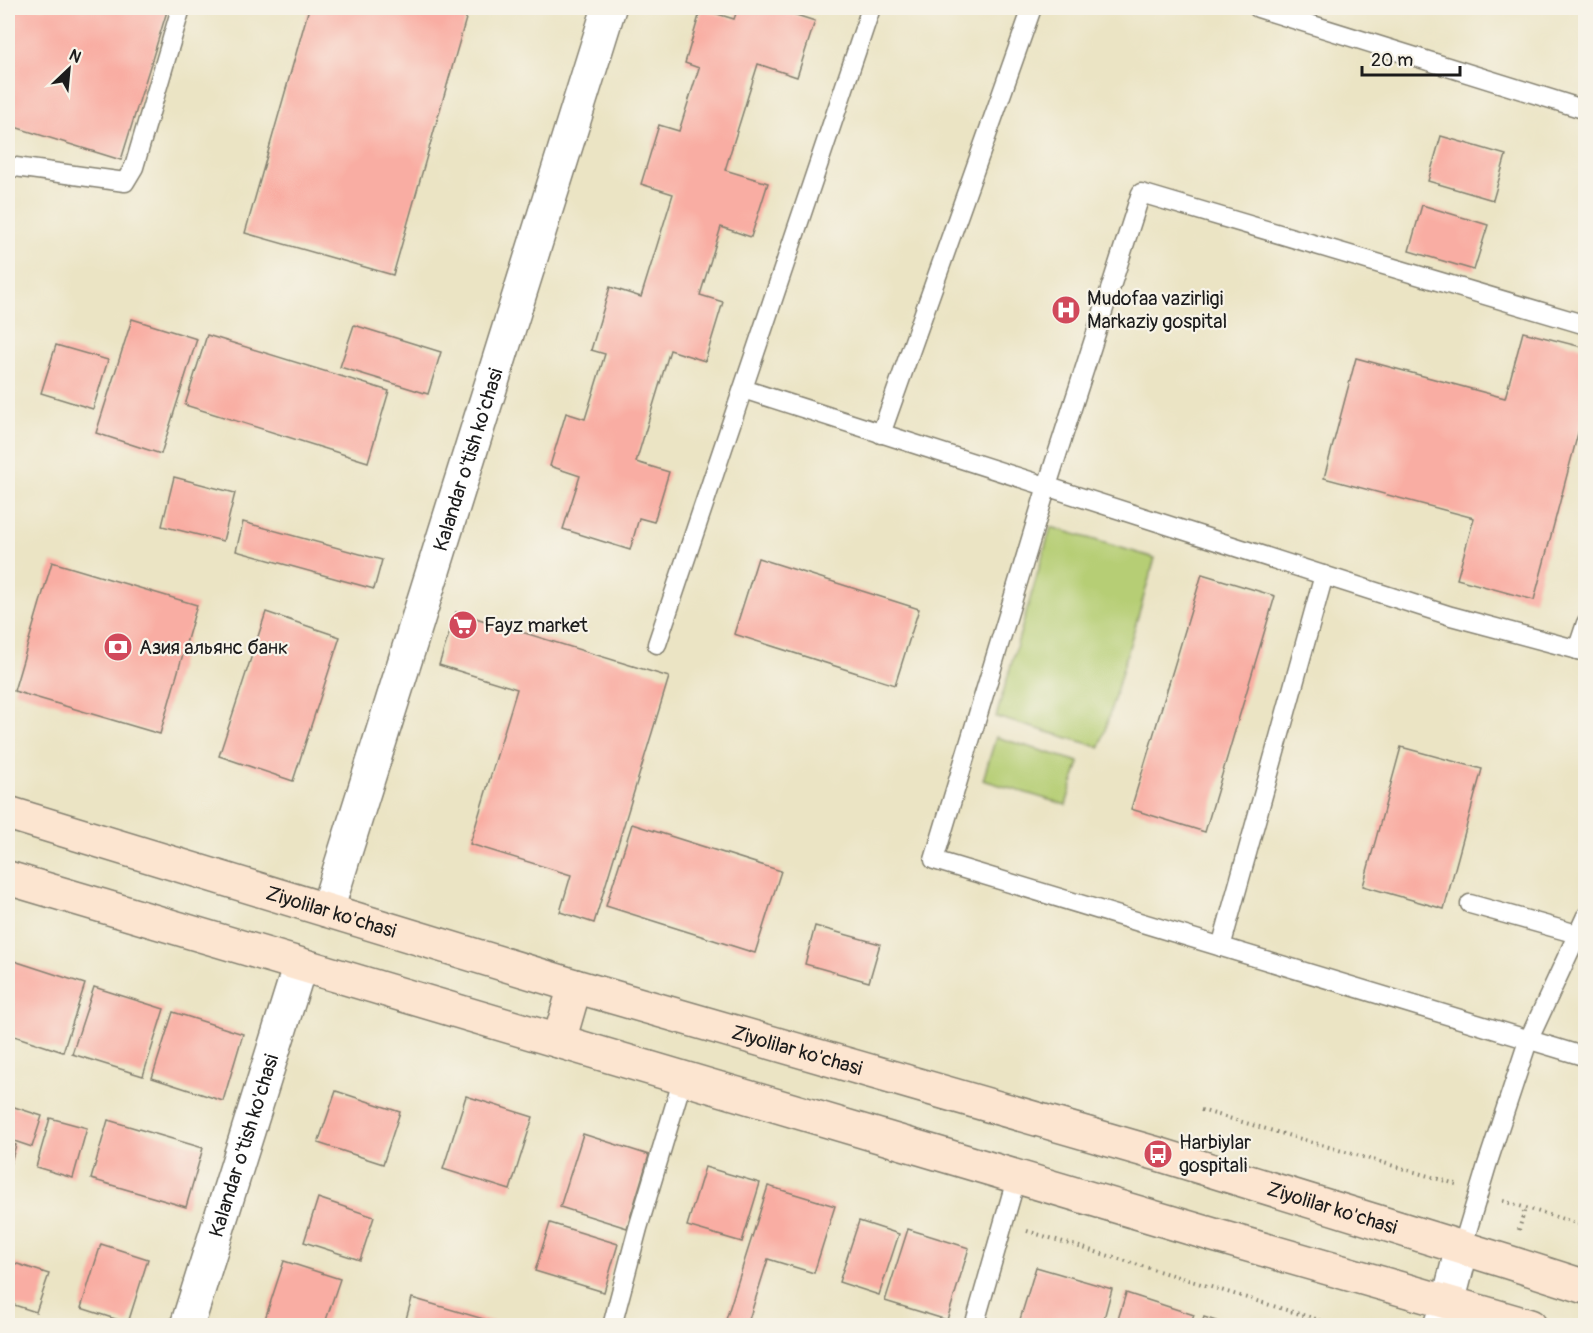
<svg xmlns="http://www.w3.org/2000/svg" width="1593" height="1333" viewBox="0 0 1593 1333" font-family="Pangolin,sans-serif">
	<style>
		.green { fill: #b6ce74; stroke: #697548; stroke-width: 1.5 }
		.building { fill: #f9ada3 }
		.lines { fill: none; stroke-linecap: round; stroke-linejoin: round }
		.service-casing { stroke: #848070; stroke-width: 21 }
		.minor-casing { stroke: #848070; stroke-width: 36 }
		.tertiary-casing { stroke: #848070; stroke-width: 36 }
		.secondary-casing { stroke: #848070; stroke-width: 36 }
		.path { stroke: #848070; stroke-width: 4; stroke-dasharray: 1.5 4.5; stroke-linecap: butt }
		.service { stroke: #fff; stroke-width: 18 }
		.minor { stroke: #fff; stroke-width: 33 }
		.tertiary { stroke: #fff; stroke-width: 33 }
		.secondary { stroke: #fce5d0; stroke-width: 33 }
		.labels { text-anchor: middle; stroke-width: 4.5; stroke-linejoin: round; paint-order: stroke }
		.poi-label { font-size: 20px; fill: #1c1c1c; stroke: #f7f3e8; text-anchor: start }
		.street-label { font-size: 20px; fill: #1c1c1c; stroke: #f7f3e8 }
	</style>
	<rect width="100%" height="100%" fill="#f7f3e8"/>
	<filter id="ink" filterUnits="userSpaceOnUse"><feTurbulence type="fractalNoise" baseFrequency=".0167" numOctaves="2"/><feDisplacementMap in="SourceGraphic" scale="12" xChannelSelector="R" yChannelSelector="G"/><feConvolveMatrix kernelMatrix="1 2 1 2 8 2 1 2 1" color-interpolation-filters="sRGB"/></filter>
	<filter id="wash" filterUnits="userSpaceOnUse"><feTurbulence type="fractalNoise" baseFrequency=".008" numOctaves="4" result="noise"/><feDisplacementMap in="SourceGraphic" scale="24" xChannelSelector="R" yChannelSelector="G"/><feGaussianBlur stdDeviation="1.35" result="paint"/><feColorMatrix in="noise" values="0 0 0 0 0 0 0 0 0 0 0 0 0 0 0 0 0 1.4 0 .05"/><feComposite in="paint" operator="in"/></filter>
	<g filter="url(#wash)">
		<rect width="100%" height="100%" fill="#ebe4c4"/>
		<g class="green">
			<polygon points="1051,527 1155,558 1100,747 996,717"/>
			<polygon points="996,737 1079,762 1066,805 983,780"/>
		</g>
		<g id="blocks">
			<g class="building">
				<polygon points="8,8 168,8 121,160 8,125"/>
				<polygon points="309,8 469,8 393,275 245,233"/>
				<polygon points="738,8 791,8 790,13 815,21 797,77 758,64 725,170 768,183 751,237 721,227 700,295 723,302 705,361 670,350 636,462 669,472 654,522 639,518 630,550 563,529 580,476 550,466 566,413 585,419 605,354 591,350 610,287 641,297 673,194 641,184 659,125 679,131 699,68 685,63 701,9 734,19"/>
				<polygon points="1441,136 1506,155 1493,200 1428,181"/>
				<polygon points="1422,205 1488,225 1474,270 1409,251"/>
				<polygon points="132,319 197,339 161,454 96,433"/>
				<polygon points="354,325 441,352 428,394 340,367"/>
				<polygon points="1523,332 1586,348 1586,403 1534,600 1457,579 1474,518 1324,478 1356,358 1505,398"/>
				<polygon points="207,335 389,391 368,462 185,405"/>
				<polygon points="56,345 108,360 93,409 41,393"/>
				<polygon points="174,477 235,493 223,541 162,526"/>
				<polygon points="243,522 382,560 374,589 236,551"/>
				<polygon points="758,558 919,609 895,685 734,634"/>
				<polygon points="52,562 197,605 160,734 14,691"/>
				<polygon points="1202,574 1275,596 1205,832 1131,809"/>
				<polygon points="266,612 340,637 293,781 219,756"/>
				<polygon points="456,612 669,677 594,923 560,912 571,875 470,844 517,689 439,665"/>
				<polygon points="1401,747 1482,769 1444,909 1363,886"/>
				<polygon points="632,824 781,871 755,953 606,906"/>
				<polygon points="815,926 880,944 869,982 805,964"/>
				<polygon points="8,959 85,984 63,1052 8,1034"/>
				<polygon points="94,987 164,1009 143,1076 72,1054"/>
				<polygon points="173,1012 243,1034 223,1101 152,1078"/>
				<polygon points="336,1091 400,1112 383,1164 318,1143"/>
				<polygon points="466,1096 533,1117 510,1190 443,1169"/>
				<polygon points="8,1105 42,1116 32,1147 8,1139"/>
				<polygon points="50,1118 87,1128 73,1178 36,1167"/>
				<polygon points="108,1120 203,1148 186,1207 91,1179"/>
				<polygon points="583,1134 649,1155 627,1228 560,1207"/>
				<polygon points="8,1142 16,1145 8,1172"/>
				<polygon points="705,1167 760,1183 742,1242 687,1226"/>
				<polygon points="768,1186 835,1206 814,1273 768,1259 747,1326 724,1326"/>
				<polygon points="318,1198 374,1217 360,1260 304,1242"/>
				<polygon points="859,1221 899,1234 879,1295 839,1282"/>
				<polygon points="550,1223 618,1244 604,1292 535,1271"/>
				<polygon points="908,1229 969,1248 947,1320 885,1301"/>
				<polygon points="101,1244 148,1259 128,1323 81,1308"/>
				<polygon points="8,1261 49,1274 36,1312 8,1303"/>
				<polygon points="284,1261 340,1279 324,1326 263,1325"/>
				<polygon points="1036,1267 1112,1289 1102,1326 1018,1326"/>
				<polygon points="1126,1293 1194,1315 1190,1326 1116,1326"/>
				<polygon points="412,1298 504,1325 504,1326 404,1326"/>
				<polygon points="1204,1317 1228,1325 1228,1326 1201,1326"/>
			</g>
		</g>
	</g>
	<g filter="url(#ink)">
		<use href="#blocks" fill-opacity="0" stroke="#848070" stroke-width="1.5"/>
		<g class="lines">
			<g class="service-casing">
				<g id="service">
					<polyline points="1258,8 1586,110"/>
					<polyline points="8,166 125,182 134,167 181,8"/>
					<polyline points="1586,325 1141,193 1047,486 934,860 1586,1057"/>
					<polyline points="743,389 1451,616 1586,652"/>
					<polyline points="881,434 1032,8"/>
					<polyline points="657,644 871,8"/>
					<polyline points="1577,650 1586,623"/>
					<polyline points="1470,904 1577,934"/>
					<polyline points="1221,947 1324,575"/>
					<polyline points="1462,1248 1487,1165 1528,1041 1586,916"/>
					<polyline points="612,1326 638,1228 683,1078"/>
					<polyline points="974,1326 1017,1176"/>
				</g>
			</g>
			<g class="minor-casing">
				<g id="minor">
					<path id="s1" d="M327 910 609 8"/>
					<polyline points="1448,1303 1462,1248"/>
					<path id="s2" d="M187 1326 300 965"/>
				</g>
			</g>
			<g class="tertiary-casing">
				<polyline id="tertiary" points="1440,1326 1448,1303"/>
			</g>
			<g class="secondary-casing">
				<g id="secondary">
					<path id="s3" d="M8 813 575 986 1158 1154 1508 1262 1586 1287"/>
					<polyline points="8,878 1217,1236 1530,1326"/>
					<polyline points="559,1041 575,986"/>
				</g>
			</g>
			<g class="path">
				<polyline points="1201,1110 1456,1184"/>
				<polyline points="1503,1201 1586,1226"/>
				<polyline points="1519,1230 1525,1208"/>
				<polyline points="1027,1231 1339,1326"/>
			</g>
			<use href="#service" class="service"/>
			<use href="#minor" class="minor"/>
			<use href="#tertiary" class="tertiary"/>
			<use href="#secondary" class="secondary"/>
		</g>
	</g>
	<defs>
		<g id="hospital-disc" transform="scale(1.5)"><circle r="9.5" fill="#d1495b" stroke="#f7f3e8"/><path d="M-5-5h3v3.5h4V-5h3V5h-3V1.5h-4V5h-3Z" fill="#fff"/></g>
		<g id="supermarket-disc" transform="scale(1.5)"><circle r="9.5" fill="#d1495b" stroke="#f7f3e8"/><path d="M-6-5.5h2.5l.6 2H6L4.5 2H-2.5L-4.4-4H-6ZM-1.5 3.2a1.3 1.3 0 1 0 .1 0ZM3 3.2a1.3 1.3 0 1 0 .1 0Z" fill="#fff"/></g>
		<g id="bank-disc" transform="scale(1.5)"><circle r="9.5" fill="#d1495b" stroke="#f7f3e8"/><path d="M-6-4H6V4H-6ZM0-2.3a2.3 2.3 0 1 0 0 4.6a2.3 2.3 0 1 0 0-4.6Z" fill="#fff"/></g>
		<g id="bus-disc" transform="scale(1.5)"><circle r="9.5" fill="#d1495b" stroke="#f7f3e8"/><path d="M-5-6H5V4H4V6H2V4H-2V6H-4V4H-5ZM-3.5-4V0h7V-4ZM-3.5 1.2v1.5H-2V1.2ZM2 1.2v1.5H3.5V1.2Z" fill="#fff"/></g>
	</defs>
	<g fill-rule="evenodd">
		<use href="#hospital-disc" x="1066" y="310"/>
		<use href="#supermarket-disc" x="463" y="625"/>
		<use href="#bank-disc" x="118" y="647"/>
		<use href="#bus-disc" x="1158" y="1154"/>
	</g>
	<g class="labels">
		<g class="poi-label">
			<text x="1087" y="305">Mudofaa vazirligi<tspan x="1087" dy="23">Markaziy gospital</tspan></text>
			<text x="484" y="632">Fayz market</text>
			<text x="139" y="654">Азия альянс банк</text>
			<text x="1179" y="1149">Harbiylar<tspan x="1179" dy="23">gospitali</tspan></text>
		</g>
		<g class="street-label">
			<text dy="7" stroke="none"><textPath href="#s1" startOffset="472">Kalandar o'tish ko'chasi</textPath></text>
			<text dy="7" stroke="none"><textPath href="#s3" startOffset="338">Ziyolilar ko'chasi</textPath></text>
			<text dy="7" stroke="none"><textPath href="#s3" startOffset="824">Ziyolilar ko'chasi</textPath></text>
			<text dy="7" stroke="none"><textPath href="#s2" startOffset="189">Kalandar o'tish ko'chasi</textPath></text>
			<text dy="7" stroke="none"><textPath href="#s3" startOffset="1382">Ziyolilar ko'chasi</textPath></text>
		</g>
	</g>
	<rect width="1593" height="1333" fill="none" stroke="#f7f3e8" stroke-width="30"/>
	<g transform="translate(69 69) rotate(26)" stroke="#f7f3e8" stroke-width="4.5" paint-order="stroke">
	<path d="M0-4.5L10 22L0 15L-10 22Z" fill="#1c1c1c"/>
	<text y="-9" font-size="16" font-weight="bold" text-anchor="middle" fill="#1c1c1c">N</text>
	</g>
	<path d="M1362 66v9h98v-9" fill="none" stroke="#1c1c1c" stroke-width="3"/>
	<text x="1371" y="66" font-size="18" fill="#1c1c1c" stroke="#f7f3e8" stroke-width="4.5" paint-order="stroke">20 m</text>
</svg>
